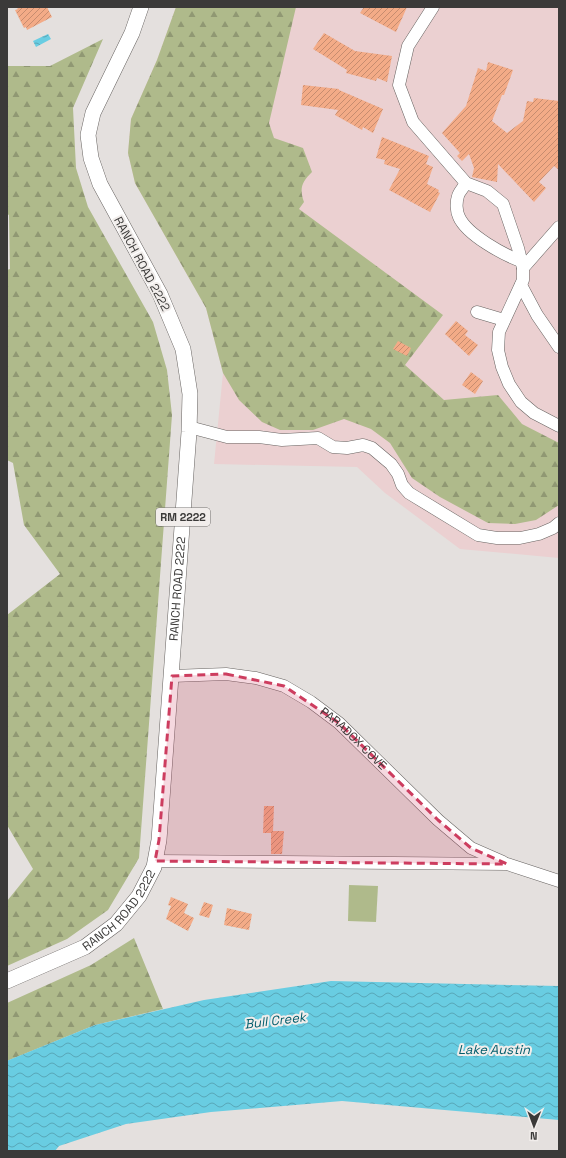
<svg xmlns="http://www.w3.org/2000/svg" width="566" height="1158" viewBox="0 0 566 1158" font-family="'Space Grotesk',sans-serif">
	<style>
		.education { fill: #ebd0d1 }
		.forest { fill: url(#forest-firs) }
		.green { fill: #afba8b }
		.water { fill: url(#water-waves) }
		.building { fill: url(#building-hatch) }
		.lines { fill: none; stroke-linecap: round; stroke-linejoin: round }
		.minor-casing { stroke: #676361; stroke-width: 13 }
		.major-casing { stroke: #676361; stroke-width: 16 }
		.minor { stroke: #fff; stroke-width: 12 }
		.major { stroke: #fff; stroke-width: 15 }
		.marked { fill: #cd3d5f; fill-opacity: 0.2; stroke: #cd3d5f; stroke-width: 3; stroke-dasharray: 8 5; stroke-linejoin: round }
		.labels { text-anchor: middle; stroke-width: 4; stroke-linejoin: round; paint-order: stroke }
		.shield { fill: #f1edeb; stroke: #72706e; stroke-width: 1 }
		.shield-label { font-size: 11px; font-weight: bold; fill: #3b3a39 }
		.street-label { font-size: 12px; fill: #3b3a39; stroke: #f1edeb }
		.water-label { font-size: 13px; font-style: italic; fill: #005c6b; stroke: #f1edeb }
	</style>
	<defs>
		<pattern id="forest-firs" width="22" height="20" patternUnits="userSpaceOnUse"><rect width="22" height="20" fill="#afba8b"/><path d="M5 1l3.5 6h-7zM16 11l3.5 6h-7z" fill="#909873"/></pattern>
		<pattern id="water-waves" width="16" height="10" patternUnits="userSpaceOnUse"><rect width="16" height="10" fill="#69cde2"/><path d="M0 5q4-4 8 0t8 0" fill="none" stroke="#58a7b8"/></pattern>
		<pattern id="building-hatch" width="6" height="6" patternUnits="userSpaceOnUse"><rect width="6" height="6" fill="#f3ab87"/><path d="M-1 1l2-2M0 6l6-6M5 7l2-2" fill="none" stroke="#c68c6f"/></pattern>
	</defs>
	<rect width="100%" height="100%" fill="#e4e0de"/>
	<polygon class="education" points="176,7 559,7 559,558 460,549 385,493 357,467 214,464 223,373 206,308 135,183 128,153 131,119 157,60"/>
	<g class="forest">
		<path d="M176 7H296L269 123 274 138 303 148 312 172C302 182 299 188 304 202L299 209 443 315 405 365 444 400 498 395 522 424 559 443V505L536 520 515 524 488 523 440 497 412 478 390 443 371 429 344 419 313 430H280L262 422 239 400 223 373 206 308 135 183 128 153 131 119 157 60Z"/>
		<polygon points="103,39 73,108 76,168 88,207 153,322 167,370 172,415 139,858 108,910 67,939 7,966 7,901 33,869 7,825 7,615 60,574 24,525 13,463 7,460 7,270 10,269 9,215 7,214 7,66 50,66"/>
		<polygon points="134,938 163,1009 95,1025 7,1061 7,1003 91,965"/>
	</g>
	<polygon class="green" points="349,885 378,886 376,922 348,921"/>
	<g class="water">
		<polygon points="48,34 51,39 36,47 33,41"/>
		<polygon points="331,981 559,986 559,1120 342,1101 211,1112 126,1124 59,1146 55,1151 7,1151 7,1061 9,1060 95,1025 204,1000"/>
	</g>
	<g class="building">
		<polygon points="16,7 47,7 52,17 27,30 26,27 24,28 15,10 18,9"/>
		<polygon points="364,7 407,7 396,32 360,13"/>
		<polygon points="324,33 355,51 392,56 387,82 377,78 376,81 346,73 347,70 313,49"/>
		<polygon points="488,62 513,70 504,95 502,95 492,121 507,133 523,121 527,101 533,102 534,98 559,101 559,170 554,166 539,182 546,188 534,202 498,164 497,182 472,177 474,168 469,154 462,161 457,156 460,153 442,133 466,106 478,68 486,71"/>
		<polygon points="303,85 339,89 339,90 383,109 373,133 363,127 362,130 335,115 338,110 301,105"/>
		<polygon points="382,137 429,156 426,164 433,167 427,184 439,190 438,192 440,193 430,212 389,190 400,169 384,164 385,160 376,158"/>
		<polygon points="456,321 468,331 465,335 478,345 469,356 445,334"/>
		<polygon points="398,341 411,348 407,356 393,349"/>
		<polygon points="471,372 483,381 475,394 462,385"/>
		<polygon points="264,806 274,806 273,831 284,831 282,854 271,854 271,833 263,833"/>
		<polygon points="171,897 188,904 184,913 194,918 188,931 166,919 171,906 168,905"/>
		<polygon points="204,902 213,905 209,918 199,915"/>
		<polygon points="227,908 252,914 249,930 224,925"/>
	</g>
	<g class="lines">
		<g class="minor-casing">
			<g id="minor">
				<polyline points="433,7 408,46 399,85 413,122 466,183 487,191 503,204 518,248 523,268"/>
				<path d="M466 183C464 187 459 192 458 196 456 202 456 211 459 217 467 235 504 255 521 261"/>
				<polyline points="559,227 523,268 523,280 499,332 498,350 502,367 509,384 521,402 534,413 559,426"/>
				<polyline points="521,285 537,315 559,347"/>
				<polyline points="477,312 504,320"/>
				<polyline points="189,427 227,437 259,437 282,440 318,438 333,447 347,448 363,445 372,448 391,464 398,474 402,485 409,493 478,535 497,538 520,538 539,534 553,528 559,523"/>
				<path id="s1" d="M172 676 226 674 256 678 284 686 311 702 339 723 438 820 471 848 503 862"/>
				<polyline points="155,861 507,864 559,881"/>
			</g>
		</g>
		<g class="major-casing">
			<g id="major">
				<path id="s2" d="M7 981 85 947 116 924 139 896 154 867 159 840 189 432 190 394 183 349 160 294 100 184 91 158 88 135 93 113 132 33 141 7"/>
			</g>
		</g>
		<use href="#minor" class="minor"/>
		<use href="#major" class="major"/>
	</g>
	<path class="marked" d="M226 674 284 686 339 723 438 820 471 848 507 864 155 861 159 840 172 676Z"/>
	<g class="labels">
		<rect class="shield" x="156" y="508" width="54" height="18" rx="3"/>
		<g class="shield-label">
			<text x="183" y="521">RM 2222</text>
		</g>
		<g class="street-label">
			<text transform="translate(142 264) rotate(62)" y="4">RANCH ROAD 2222</text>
			<text dy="4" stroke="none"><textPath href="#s2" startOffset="472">RANCH ROAD 2222</textPath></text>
			<text dy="4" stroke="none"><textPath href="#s1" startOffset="201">PARADOX COVE</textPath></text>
			<text dy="4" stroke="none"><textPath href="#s2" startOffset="136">RANCH ROAD 2222</textPath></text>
		</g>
		<g class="water-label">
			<text transform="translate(275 1020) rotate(-7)" y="5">Bull Creek</text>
			<text x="494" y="1054">Lake Austin</text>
		</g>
	</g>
	<rect width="566" height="1158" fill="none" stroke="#3b3a39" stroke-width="16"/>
	<g transform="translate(534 1126) rotate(181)" stroke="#f1edeb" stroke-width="3" paint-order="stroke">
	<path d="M0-3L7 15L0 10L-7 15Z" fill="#3b3a39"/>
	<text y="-6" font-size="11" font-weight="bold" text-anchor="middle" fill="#3b3a39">N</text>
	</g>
</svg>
